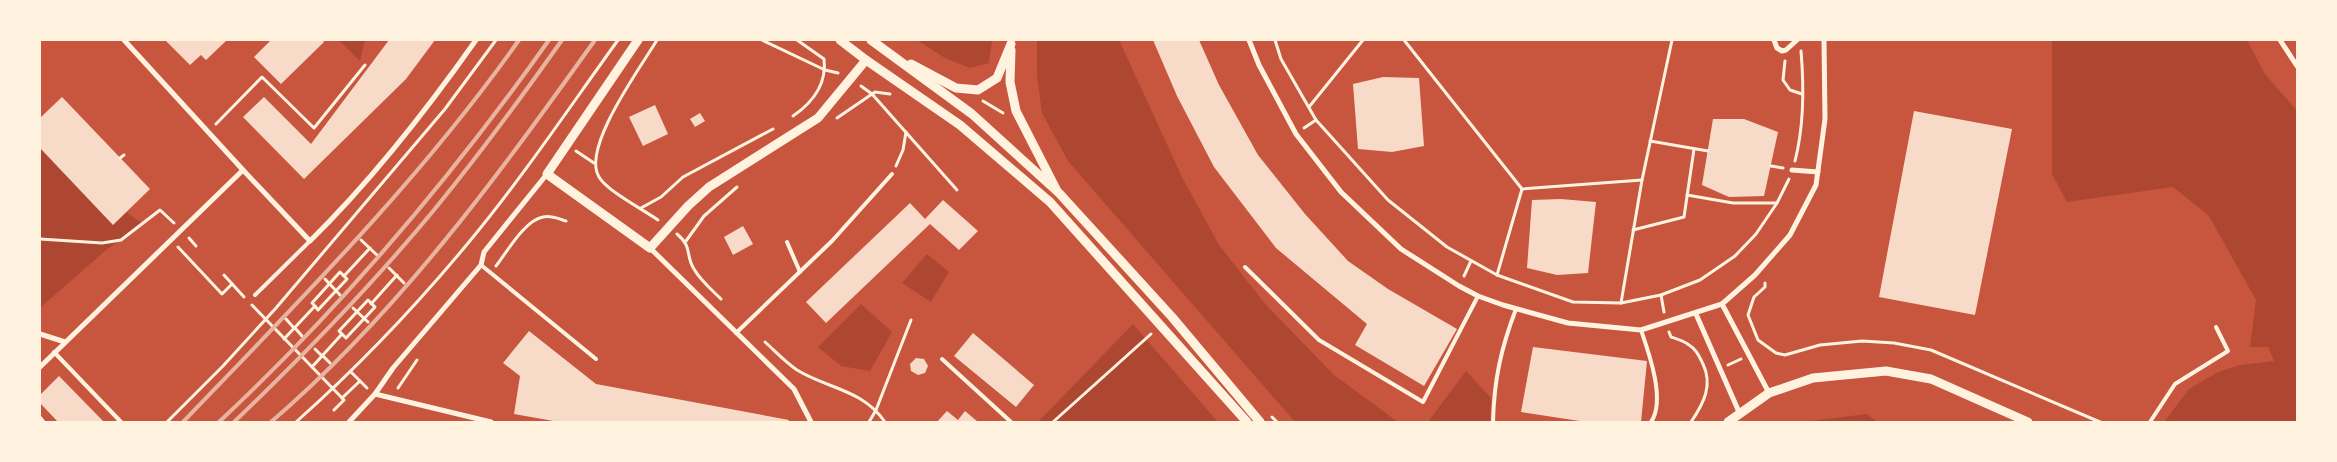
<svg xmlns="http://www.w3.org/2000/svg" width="2337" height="462" viewBox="0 0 2337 462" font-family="'DM Sans',sans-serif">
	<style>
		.green { fill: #ae4732 }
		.building { fill: #f7dbc8 }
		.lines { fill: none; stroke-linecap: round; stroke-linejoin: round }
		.path { stroke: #fff3e0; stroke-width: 3 }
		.service { stroke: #fff3e0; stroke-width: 4 }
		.minor { stroke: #fff3e0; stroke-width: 5 }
		.tertiary { stroke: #fff3e0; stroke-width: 9 }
		.rail { stroke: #e9b49f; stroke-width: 4 }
	</style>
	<rect width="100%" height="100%" fill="#c8553d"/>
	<g class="green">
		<polygon points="339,40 365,40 360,61"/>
		<polygon points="917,40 992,40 989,63 970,68 945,58"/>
		<polygon points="1037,40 1119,40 1182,177 1219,245 1266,305 1334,375 1398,422 1295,422 1068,161 1042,113 1037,76"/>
		<polygon points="2052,40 2247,40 2265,74 2297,111 2296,422 2164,422 2189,389 2218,372 2240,365 2274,361 2268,347 2250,347 2256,300 2209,216 2173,187 2067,202 2052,174"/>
		<polygon points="40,148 113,224 126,212 143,224 106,250 40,308"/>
		<polygon points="927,254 949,272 931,302 902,283"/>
		<polygon points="861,304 892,332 870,371 841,366 818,347"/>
		<polygon points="1133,324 1218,422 1038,422"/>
		<polygon points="1466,371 1491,398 1490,422 1428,422"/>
		<polygon points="1867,414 1877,422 1802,422 1803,422"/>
	</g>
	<g class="building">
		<polygon points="165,40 227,40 206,60 201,55 190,65"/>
		<polygon points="271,40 322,40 324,42 281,84 254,57"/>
		<polygon points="389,40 435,40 406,79 304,179 243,117 264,97 311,144"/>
		<polygon points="1153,40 1199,40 1219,85 1258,155 1305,214 1348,261 1388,289 1457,329 1424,386 1355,345 1367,324 1276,248 1214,167 1177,96"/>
		<polygon points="1383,77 1419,78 1424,146 1392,152 1358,149 1353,84"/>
		<polygon points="62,97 150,189 113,225 40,148 40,118"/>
		<polygon points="655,105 668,134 643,146 629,117"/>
		<polygon points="1914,111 2012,129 1975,315 1879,297"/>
		<polygon points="700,113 705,121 695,127 690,119"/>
		<polygon points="1713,119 1744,119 1778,132 1764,196 1729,197 1702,185"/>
		<polygon points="1561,199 1596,202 1588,273 1557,275 1527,268 1532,200"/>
		<polygon points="943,200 978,231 959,250 930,224 826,323 806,302 910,203 925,219"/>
		<polygon points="743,226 753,244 733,255 724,237"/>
		<polygon points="529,331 596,384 789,420 788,422 559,422 514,414 520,376 503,363"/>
		<polygon points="973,333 1034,385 1016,407 954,356"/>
		<polygon points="1533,347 1647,361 1641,422 1586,422 1521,412"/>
		<polygon points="916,358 924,359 928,366 925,373 918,375 911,371 910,364"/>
		<polygon points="59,376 104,422 58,422 40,403 40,395"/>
		<polygon points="947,411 958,420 965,411 978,422 937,422"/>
	</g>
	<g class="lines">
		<g class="path">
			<path d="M657 40C641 67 581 148 599 177 607 191 644 210 658 220"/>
			<polyline points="762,40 825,70 838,73"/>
			<polyline points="1275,40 1281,59 1316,120 1388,200 1447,247 1497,275 1573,302 1621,303 1661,295 1700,280 1735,256 1756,234 1777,203 1789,179"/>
			<polyline points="1404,40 1522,189"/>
			<polyline points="1785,61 1783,80 1790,90 1802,94"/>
			<polyline points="861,86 872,94 957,190"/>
			<polyline points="983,101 1003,113"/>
			<polyline points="1309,107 1363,40"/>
			<path d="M793 116C812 103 827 84 824 59L797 40"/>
			<polyline points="837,118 875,92 890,94"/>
			<polyline points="216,124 262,77 314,128 365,65"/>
			<polyline points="1304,128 1316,120"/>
			<polyline points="1650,141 1708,151"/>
			<polyline points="576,151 594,163"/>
			<polyline points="120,158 124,155"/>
			<path d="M1795 161C1804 126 1804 86 1801 51"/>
			<polyline points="896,166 903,150 906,132"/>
			<polyline points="1771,166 1783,168"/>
			<polyline points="1522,189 1642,180"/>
			<polyline points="1687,195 1733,203 1777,203"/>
			<polyline points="641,208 661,197 683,177 773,129"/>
			<polyline points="1633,230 1684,217 1694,149"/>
			<path d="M677 234C693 247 685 255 694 269 700 280 712 290 721 299"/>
			<polyline points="189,238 196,246"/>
			<polyline points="40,239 102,243 121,240 160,210 174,223"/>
			<polyline points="361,240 377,255"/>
			<polyline points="686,241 704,216 737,187"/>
			<polyline points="178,247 222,294 232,284"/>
			<path d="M496 266C507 252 525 220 543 217 551 215 559 219 566 221"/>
			<polyline points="389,268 404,283"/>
			<polyline points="224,275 244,297"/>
			<polyline points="1497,275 1522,189"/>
			<polyline points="344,276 370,248"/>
			<polyline points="1464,276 1471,261"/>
			<polyline points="325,279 340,295"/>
			<polyline points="1765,283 1765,287 1754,297 1748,315 1758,340 1776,353 1785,355 1820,345 1862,341 1894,343 1931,350 2100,422"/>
			<polyline points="1661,295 1664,312"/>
			<polyline points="1621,303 1642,180 1672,40"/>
			<polyline points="371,304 397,275"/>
			<polyline points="252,305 344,400 334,410"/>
			<polyline points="353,308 368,322"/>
			<polyline points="286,319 294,328"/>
			<polyline points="295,328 302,336"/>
			<path d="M1669 332 1671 337C1677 339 1684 341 1689 345 1696 349 1699 356 1703 364 1713 385 1704 403 1691 422"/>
			<polyline points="284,339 315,306 318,310 347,279 340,272 312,303 315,306"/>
			<path d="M765 342C775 351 785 362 797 370 828 389 862 389 885 422"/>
			<polyline points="315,349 322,356"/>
			<polyline points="323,356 330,363"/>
			<polyline points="1728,365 1741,359"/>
			<polyline points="312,367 342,334 346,338 375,307 368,300 339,331 342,334"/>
			<polyline points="351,372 367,388"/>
			<polyline points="398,388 417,360"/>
			<polyline points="342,398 360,381"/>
			<polyline points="40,417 44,422"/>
			<polyline points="1272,417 1277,422"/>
			<polyline points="167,422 223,366 276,308 445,109 496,40"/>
			<path d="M296 422C358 367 416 306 469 242 522 178 569 108 618 40"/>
			<polyline points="869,422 876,410 911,320"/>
			<polyline points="1053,422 1151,334"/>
		</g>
		<g class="service">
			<polyline points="787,242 800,272"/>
			<polyline points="481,265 596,359"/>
			<polyline points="1245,267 1319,340 1423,402 1478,296"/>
			<polyline points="255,295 310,241"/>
			<path d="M1641 330C1649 353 1666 401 1651 422"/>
			<polyline points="736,333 832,241 892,174"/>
			<polyline points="54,352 121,422"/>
			<polyline points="942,359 1011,422"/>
			<path d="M1493 422C1494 380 1501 348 1516 309"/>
			<polyline points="2150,422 2175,384 2228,351 2216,327"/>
		</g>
		<g class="minor">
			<polyline points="124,40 243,170"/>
			<polyline points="1249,40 1259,65 1296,134 1341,192 1401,249 1459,286 1478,296 1503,305 1568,323 1641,330 1722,304 1755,275 1790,235 1816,185 1825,119 1824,40"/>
			<polyline points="1774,40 1777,48 1782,51 1786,50 1797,40"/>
			<polyline points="2280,40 2297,66"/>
			<polyline points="1792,170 1818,172"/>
			<polyline points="650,248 794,389 811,422"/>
			<polyline points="1722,304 1769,393"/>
			<polyline points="1696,314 1739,412"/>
			<polyline points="40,334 65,342"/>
			<path d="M40 367 243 170 310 241C373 179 426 111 476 40"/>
			<polyline points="375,394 491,422"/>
			<polyline points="349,422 375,394 393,368 481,265 484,252 547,174"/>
		</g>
		<g class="tertiary">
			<polyline points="638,40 547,174 650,248 688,206 709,187 818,118 866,60"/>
			<polyline points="840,40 866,60 960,125 1050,202 1247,422"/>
			<polyline points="871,40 972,114 1059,193 1172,317 1260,422"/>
			<polyline points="1011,50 1010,82 1016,111 1056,189"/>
			<polyline points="911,64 956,88 978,90 997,78 1011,44"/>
			<polyline points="1728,422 1769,393 1813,378 1886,371 1931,379 2028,422"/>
		</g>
		<g class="rail">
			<path d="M183 422C300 300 421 179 519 40"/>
			<path d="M219 422C343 306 451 178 549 40"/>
			<path d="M234 422C304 355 372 285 434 210 479 155 521 98 562 40"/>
			<path d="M271 422C399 312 497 177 595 40"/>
		</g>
	</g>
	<rect width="2337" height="462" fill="none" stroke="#fff3e0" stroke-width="82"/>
</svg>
